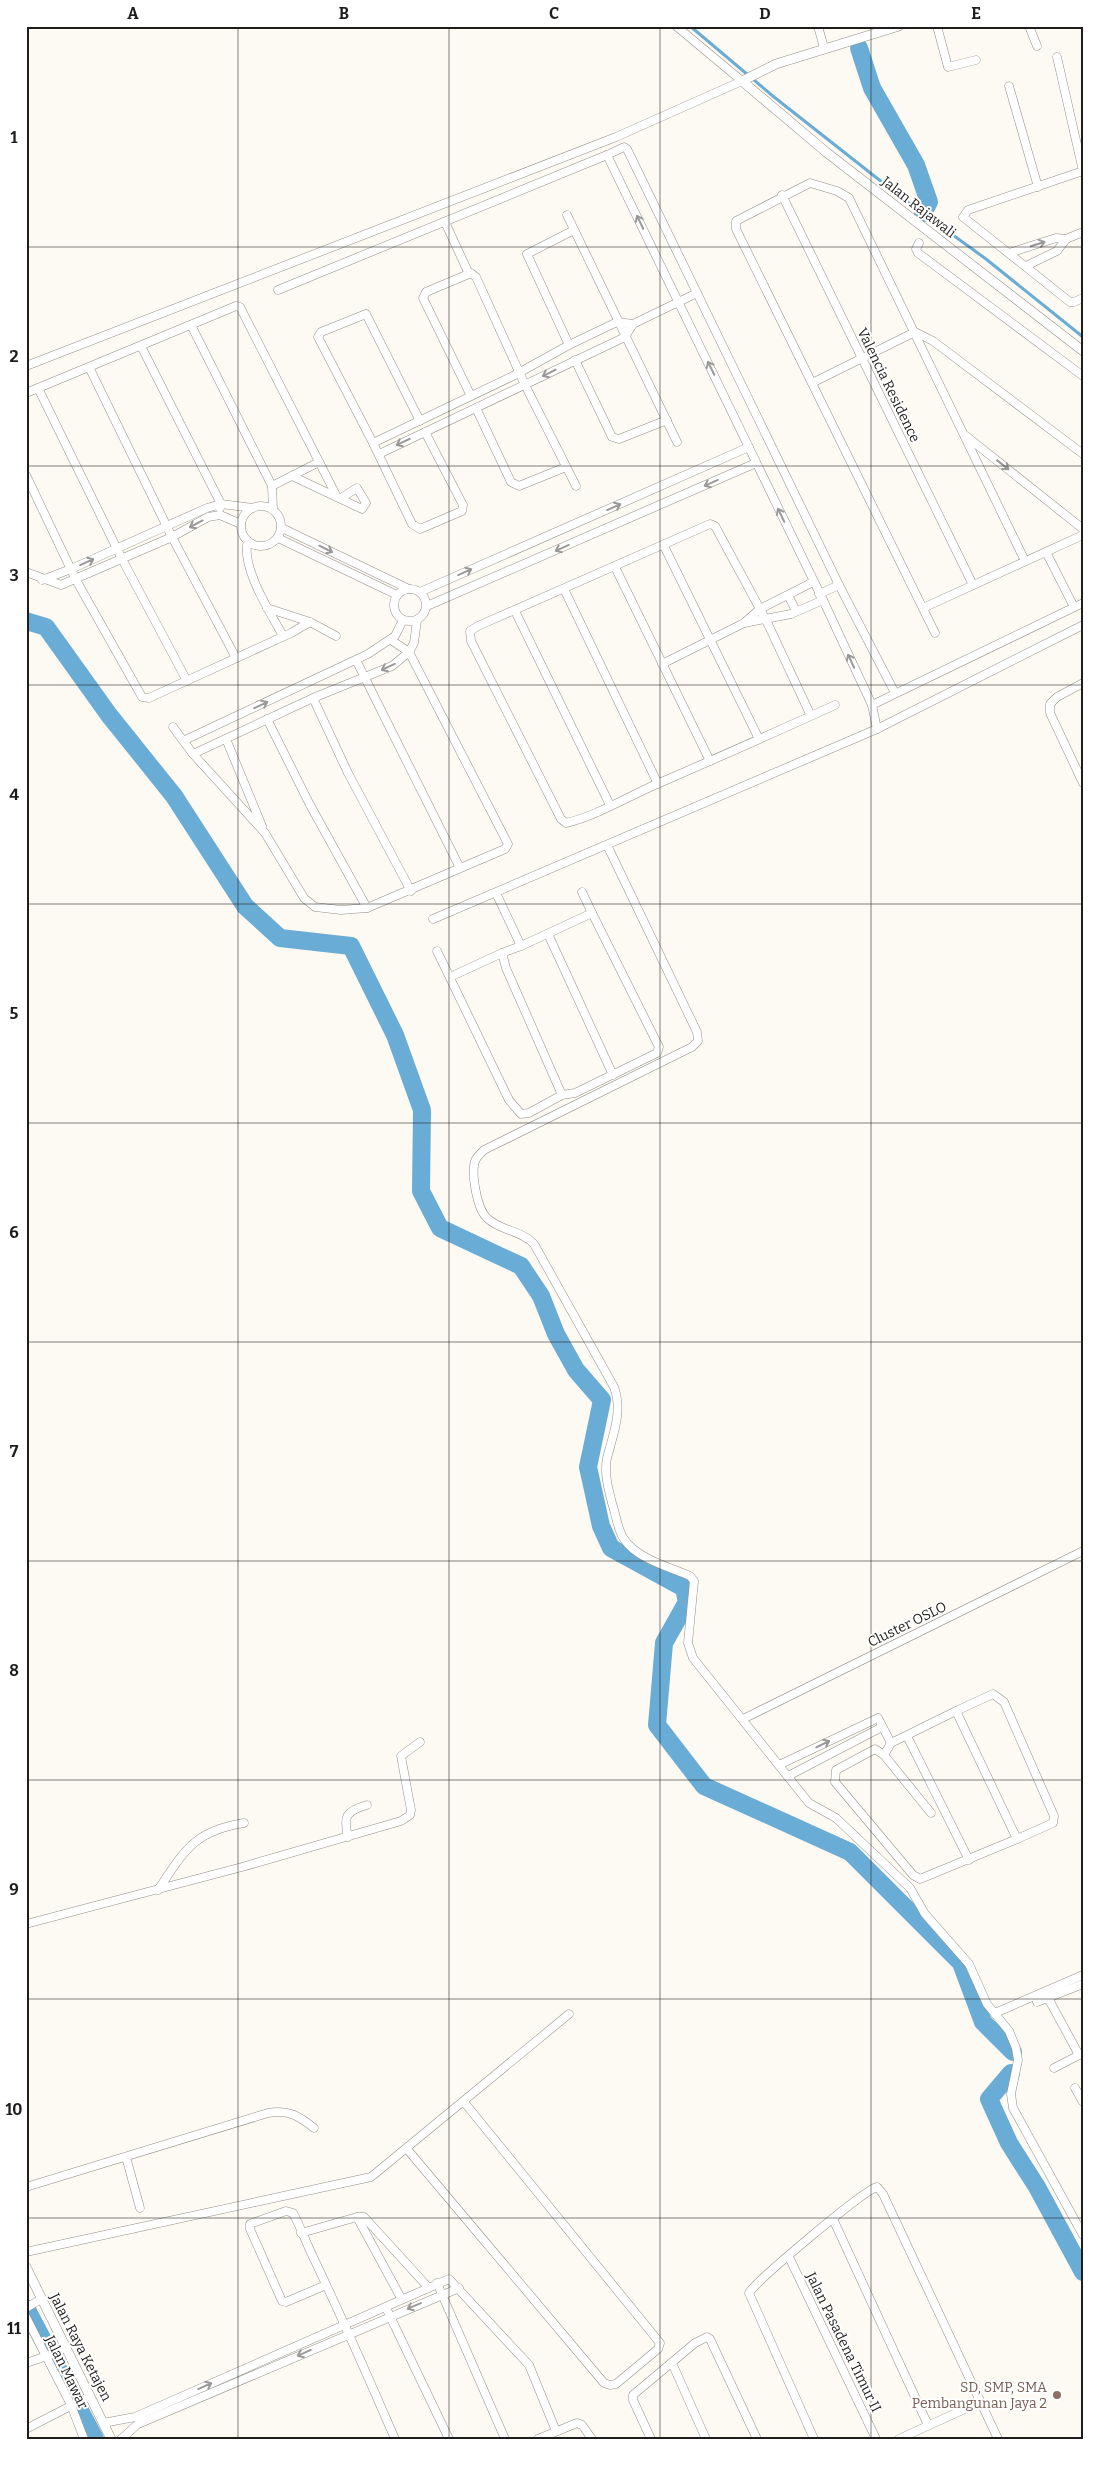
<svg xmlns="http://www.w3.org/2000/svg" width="1109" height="2465" viewBox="0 0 1109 2465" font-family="Bitter,serif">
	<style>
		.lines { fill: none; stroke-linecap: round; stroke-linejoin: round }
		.stream { stroke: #69acd5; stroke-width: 3 }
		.river { stroke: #69acd5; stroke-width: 18 }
		.minor-casing { stroke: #93908a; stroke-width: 9 }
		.tertiary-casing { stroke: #93908a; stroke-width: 10 }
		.minor { stroke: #fff; stroke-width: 8 }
		.tertiary { stroke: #fff; stroke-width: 9 }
		.oneway { stroke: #9a9998 }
		.grid { fill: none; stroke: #1e1d1b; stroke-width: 1; stroke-opacity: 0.55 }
		.education-dot { fill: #8d6e63; stroke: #fff; stroke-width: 2 }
		.labels { text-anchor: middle; stroke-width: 4; stroke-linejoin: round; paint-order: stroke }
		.street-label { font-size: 14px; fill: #1e1d1b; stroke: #fff }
		.education-label { font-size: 14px; fill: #785e54; stroke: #fff; text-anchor: end }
		.neatline { fill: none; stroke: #1e1d1b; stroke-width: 2 }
		.grid-label { font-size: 16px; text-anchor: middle; font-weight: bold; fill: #1e1d1b }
	</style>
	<rect width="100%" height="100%" fill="#fdf9f3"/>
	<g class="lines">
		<polyline class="stream" points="690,26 774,97 906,201 986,259 1083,337"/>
		<g class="river">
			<polyline points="859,48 872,88 916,165 929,202 923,213"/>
			<polyline points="26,621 46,627 109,715 174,796 245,906 280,938 351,946 395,1035 422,1110 421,1191 440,1228 521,1266 541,1296 556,1334 576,1370 602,1400 588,1467 601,1526 611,1548 684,1588 687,1602 664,1643 657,1725 704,1786 850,1852 961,1963 983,2022 1013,2052"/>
			<polyline points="1011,2073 989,2099 1009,2143 1037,2187 1083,2272"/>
			<polyline points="26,2308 95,2439"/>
		</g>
		<g class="minor-casing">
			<g id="minor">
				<polyline points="818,26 824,48"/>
				<polyline points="937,26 948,67 976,60"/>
				<polyline points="1029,26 1037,46"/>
				<polyline points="1057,57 1083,171"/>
				<polyline points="1009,86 1038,187"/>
				<polyline points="1083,171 968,210 963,217 1070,302 1074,302 1083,298"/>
				<polyline points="782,195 973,585"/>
				<polyline points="567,215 677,442"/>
				<polyline points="445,222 469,274"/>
				<polyline points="919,243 916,249 918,253 1083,376"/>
				<polyline points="1009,253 1056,238 1066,239 1083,232"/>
				<polyline points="1026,266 1057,251 1066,239"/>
				<polyline points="278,290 607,155"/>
				<polyline points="191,325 272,486"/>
				<polyline points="569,345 527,254 574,230"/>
				<polyline points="141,346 221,504 220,508"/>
				<polyline points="575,360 612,437 619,439 667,420"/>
				<polyline points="26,366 616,137 742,81 676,26"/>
				<polyline points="89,367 172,537 236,658"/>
				<polyline points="812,383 915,332 933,341 1083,454"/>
				<polyline points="38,388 122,559 187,681"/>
				<polyline points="26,393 236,306 240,307 336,495"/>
				<polyline points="471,396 423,298 426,292 471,273 476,277 525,385 576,486"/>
				<polyline points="476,408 511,482 519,486 566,467"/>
				<polyline points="420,421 366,314 321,332 318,337 373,443 412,524 420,529 462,511 463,505 425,432"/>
				<polyline points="966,436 1083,529"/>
				<polyline points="373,443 513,376 569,345 617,322 633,324 697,293"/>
				<polyline points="379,454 625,337 633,324"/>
				<polyline points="26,475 76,580 142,697 149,698 291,633 310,622"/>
				<polyline points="292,476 362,509 366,503 357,488 341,498"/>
				<circle cx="261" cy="526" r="20"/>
				<polyline points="273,510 272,486 319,462"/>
				<polyline points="282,528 409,589"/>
				<polyline points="278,538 397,595"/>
				<path d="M248 541C240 566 271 614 283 636"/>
				<polyline points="664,546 759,739"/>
				<polyline points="1046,552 1074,607"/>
				<polyline points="615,567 710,761"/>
				<polyline points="26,572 61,585 172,537 208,517 220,515 241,524"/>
				<polyline points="42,580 71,569 207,508 221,504 253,508"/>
				<circle cx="410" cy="605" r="16"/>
				<polyline points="564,589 658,784"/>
				<polyline points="420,592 749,447"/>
				<polyline points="819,594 839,585"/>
				<polyline points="788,595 796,611"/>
				<polyline points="427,606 756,463"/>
				<polyline points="267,608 310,622 336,636"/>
				<polyline points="923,608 1083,535"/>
				<polyline points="515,611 610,805"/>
				<polyline points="744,623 791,614 823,600"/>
				<polyline points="935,633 736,229 736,221 810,183 837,191 849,198 1025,561"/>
				<polyline points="356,660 460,868"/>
				<polyline points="662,664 744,623 760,609 813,582"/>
				<polyline points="1083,683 1057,697 1050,704 1050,713 1083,783"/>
				<polyline points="313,698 348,773 411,891"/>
				<polyline points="872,705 1083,603"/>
				<path d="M811 716 766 620 715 526 710 524 478 626 470 631 471 641 561 819 566 823C596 816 629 796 657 784 717 758 776 732 835 705"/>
				<polyline points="267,719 309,803 367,908"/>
				<polyline points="173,727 193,754 265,833 304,898 315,907 341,910 367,908 505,849 508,844 409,652 391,640"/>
				<polyline points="877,729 872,705 823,600 607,155 624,147 627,149 839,585 895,693"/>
				<polyline points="226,739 262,826"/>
				<polyline points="185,740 368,654 395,636 403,620"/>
				<polyline points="193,754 313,698 392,666 409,652 414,643 417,620"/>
				<path d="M607 845 697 1032 698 1041 692 1047 484 1150C481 1153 478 1156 476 1159 470 1171 477 1209 487 1218 500 1231 521 1230 534 1244L614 1387C623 1411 613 1435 607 1458 604 1474 608 1487 612 1503 616 1514 617 1529 624 1539 637 1559 670 1567 690 1576L694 1581 688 1643 693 1658 809 1803 836 1818 910 1888 925 1914 969 1964 987 2004 1009 2031 1016 2048 1018 2060 1011 2094 1013 2108 1083 2235"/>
				<polyline points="496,893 521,946 592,913 582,892"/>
				<polyline points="433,919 877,729 1083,625"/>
				<polyline points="548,934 613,1075"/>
				<polyline points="521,946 502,953 506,968 562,1095"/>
				<polyline points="437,951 509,1100 521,1114 529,1113 562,1095 575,1093 657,1053 659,1047 592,913"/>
				<polyline points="450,977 502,953"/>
				<polyline points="956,1711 993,1694 1004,1702 1054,1816 1053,1823 1017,1839"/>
				<polyline points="743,1719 1083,1551"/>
				<polyline points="907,1736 969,1860"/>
				<polyline points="884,1755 875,1749 836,1770 835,1782 913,1875 920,1879 1017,1839 956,1711 891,1743"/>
				<polyline points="779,1765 878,1718 891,1743 884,1755 931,1813"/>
				<polyline points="788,1776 882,1727"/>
				<path d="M348 1837C343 1816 346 1811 367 1805"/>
				<path d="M158 1890C185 1850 194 1831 244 1823"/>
				<polyline points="26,1924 242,1867 401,1821 410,1815 411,1810 401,1756 420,1742"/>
				<polyline points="1048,1998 1079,2055"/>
				<polyline points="1037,2002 1083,1984"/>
				<polyline points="995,2013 1083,1975"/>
				<polyline points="1054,2068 1083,2053"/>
				<polyline points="1075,2088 1083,2102"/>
				<polyline points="407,2149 604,2383 610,2385 616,2384 658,2349 660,2343 464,2102"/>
				<polyline points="126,2157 140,2208"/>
				<path d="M26 2187 268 2113C288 2109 299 2116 314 2128"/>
				<polyline points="357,2217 401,2298"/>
				<polyline points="833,2219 928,2425"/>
				<polyline points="301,2233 357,2217 364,2217 427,2286"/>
				<polyline points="26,2252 371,2177 569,2014"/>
				<polyline points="789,2257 876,2439"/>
				<polyline points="437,2283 505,2439"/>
				<path d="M326 2285 286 2302 282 2301 250 2229V2224L286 2211 293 2213C301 2228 307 2245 315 2261 343 2320 369 2379 395 2439"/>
				<polyline points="26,2308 41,2299"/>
				<polyline points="388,2312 449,2439"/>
				<polyline points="26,2317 71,2405 84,2439"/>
				<polyline points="26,2363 50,2355 65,2347"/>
				<polyline points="672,2363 706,2439"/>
				<polyline points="103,2423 135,2417 449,2279 529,2365 556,2431"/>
				<polyline points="26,2429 90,2396"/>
				<polyline points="121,2439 138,2424 459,2288"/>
				<polyline points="538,2439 577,2423 582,2425 592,2439"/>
				<polyline points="651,2439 633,2400 633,2395 695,2343 707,2337 710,2339 757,2439"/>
				<path d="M814 2439 749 2293C757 2280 864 2190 877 2187L883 2194 998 2439"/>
				<polyline points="899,2439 980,2402"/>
			</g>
		</g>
		<g class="tertiary-casing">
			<g id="tertiary">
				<polyline points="899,26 776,64 742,81 826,152 1083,351"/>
				<polyline points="26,2267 111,2439"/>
			</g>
		</g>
		<use href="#minor" class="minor"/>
		<use href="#tertiary" class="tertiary"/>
	</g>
	<defs><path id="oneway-shaft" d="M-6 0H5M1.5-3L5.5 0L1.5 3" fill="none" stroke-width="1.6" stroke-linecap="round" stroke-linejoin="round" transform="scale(1.25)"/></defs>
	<g class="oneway">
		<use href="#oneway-shaft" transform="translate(640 222) rotate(-116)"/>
		<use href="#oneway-shaft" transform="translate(1038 244) rotate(-18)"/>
		<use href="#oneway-shaft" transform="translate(711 368) rotate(-116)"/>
		<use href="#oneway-shaft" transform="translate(549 373) rotate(153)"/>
		<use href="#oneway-shaft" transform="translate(403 442) rotate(155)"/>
		<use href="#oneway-shaft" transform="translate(1003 465) rotate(38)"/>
		<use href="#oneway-shaft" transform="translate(711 483) rotate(156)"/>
		<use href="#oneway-shaft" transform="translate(614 507) rotate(-24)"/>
		<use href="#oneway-shaft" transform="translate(781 515) rotate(-116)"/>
		<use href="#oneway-shaft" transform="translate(196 524) rotate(152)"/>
		<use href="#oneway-shaft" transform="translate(562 548) rotate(156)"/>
		<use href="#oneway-shaft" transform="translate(326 549) rotate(26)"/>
		<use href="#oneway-shaft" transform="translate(87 562) rotate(-24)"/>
		<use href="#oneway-shaft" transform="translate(465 572) rotate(-24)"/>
		<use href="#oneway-shaft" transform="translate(851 661) rotate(-115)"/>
		<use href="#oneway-shaft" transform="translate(388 667) rotate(155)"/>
		<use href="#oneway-shaft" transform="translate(261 705) rotate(-25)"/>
		<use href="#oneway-shaft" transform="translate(823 1744) rotate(-26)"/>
		<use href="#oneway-shaft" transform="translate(414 2306) rotate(157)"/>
		<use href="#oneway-shaft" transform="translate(304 2353) rotate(156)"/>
		<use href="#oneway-shaft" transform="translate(205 2386) rotate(-24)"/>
	</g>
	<path class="grid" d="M238 26V2439M449 26V2439M660 26V2439M871 26V2439M26 247H1083M26 466H1083M26 685H1083M26 904H1083M26 1123H1083M26 1342H1083M26 1561H1083M26 1780H1083M26 1999H1083M26 2218H1083"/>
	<circle class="education-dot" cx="1057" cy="2395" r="5"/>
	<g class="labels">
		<g class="street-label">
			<text transform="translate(919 207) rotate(38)" y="5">Jalan Rajawali</text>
			<text transform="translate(889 385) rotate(64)" y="5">Valencia Residence</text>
			<text transform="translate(907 1624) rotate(-26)" y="5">Cluster OSLO</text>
			<text transform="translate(844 2342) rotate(64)" y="5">Jalan Pasadena Timur II</text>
			<text transform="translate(81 2347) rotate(63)" y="5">Jalan Raya Ketajen</text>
			<text transform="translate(67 2372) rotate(64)" y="5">Jalan Mawar</text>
		</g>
		<g class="education-label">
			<text x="1047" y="2392">SD, SMP, SMA<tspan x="1047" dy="16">Pembangunan Jaya 2</tspan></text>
		</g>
	</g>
	<rect width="1109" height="2465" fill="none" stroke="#ffffff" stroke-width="55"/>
	<rect x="28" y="28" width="1054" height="2410" class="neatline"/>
	<g class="grid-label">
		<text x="133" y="19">A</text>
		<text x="344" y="19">B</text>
		<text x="554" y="19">C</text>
		<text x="765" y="19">D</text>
		<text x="976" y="19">E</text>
		<text x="14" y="143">1</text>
		<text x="14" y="362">2</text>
		<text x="14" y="581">3</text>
		<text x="14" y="800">4</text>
		<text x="14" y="1019">5</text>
		<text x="14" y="1238">6</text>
		<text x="14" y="1457">7</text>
		<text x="14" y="1676">8</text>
		<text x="14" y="1895">9</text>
		<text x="14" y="2115">10</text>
		<text x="14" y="2334">11</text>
	</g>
</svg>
